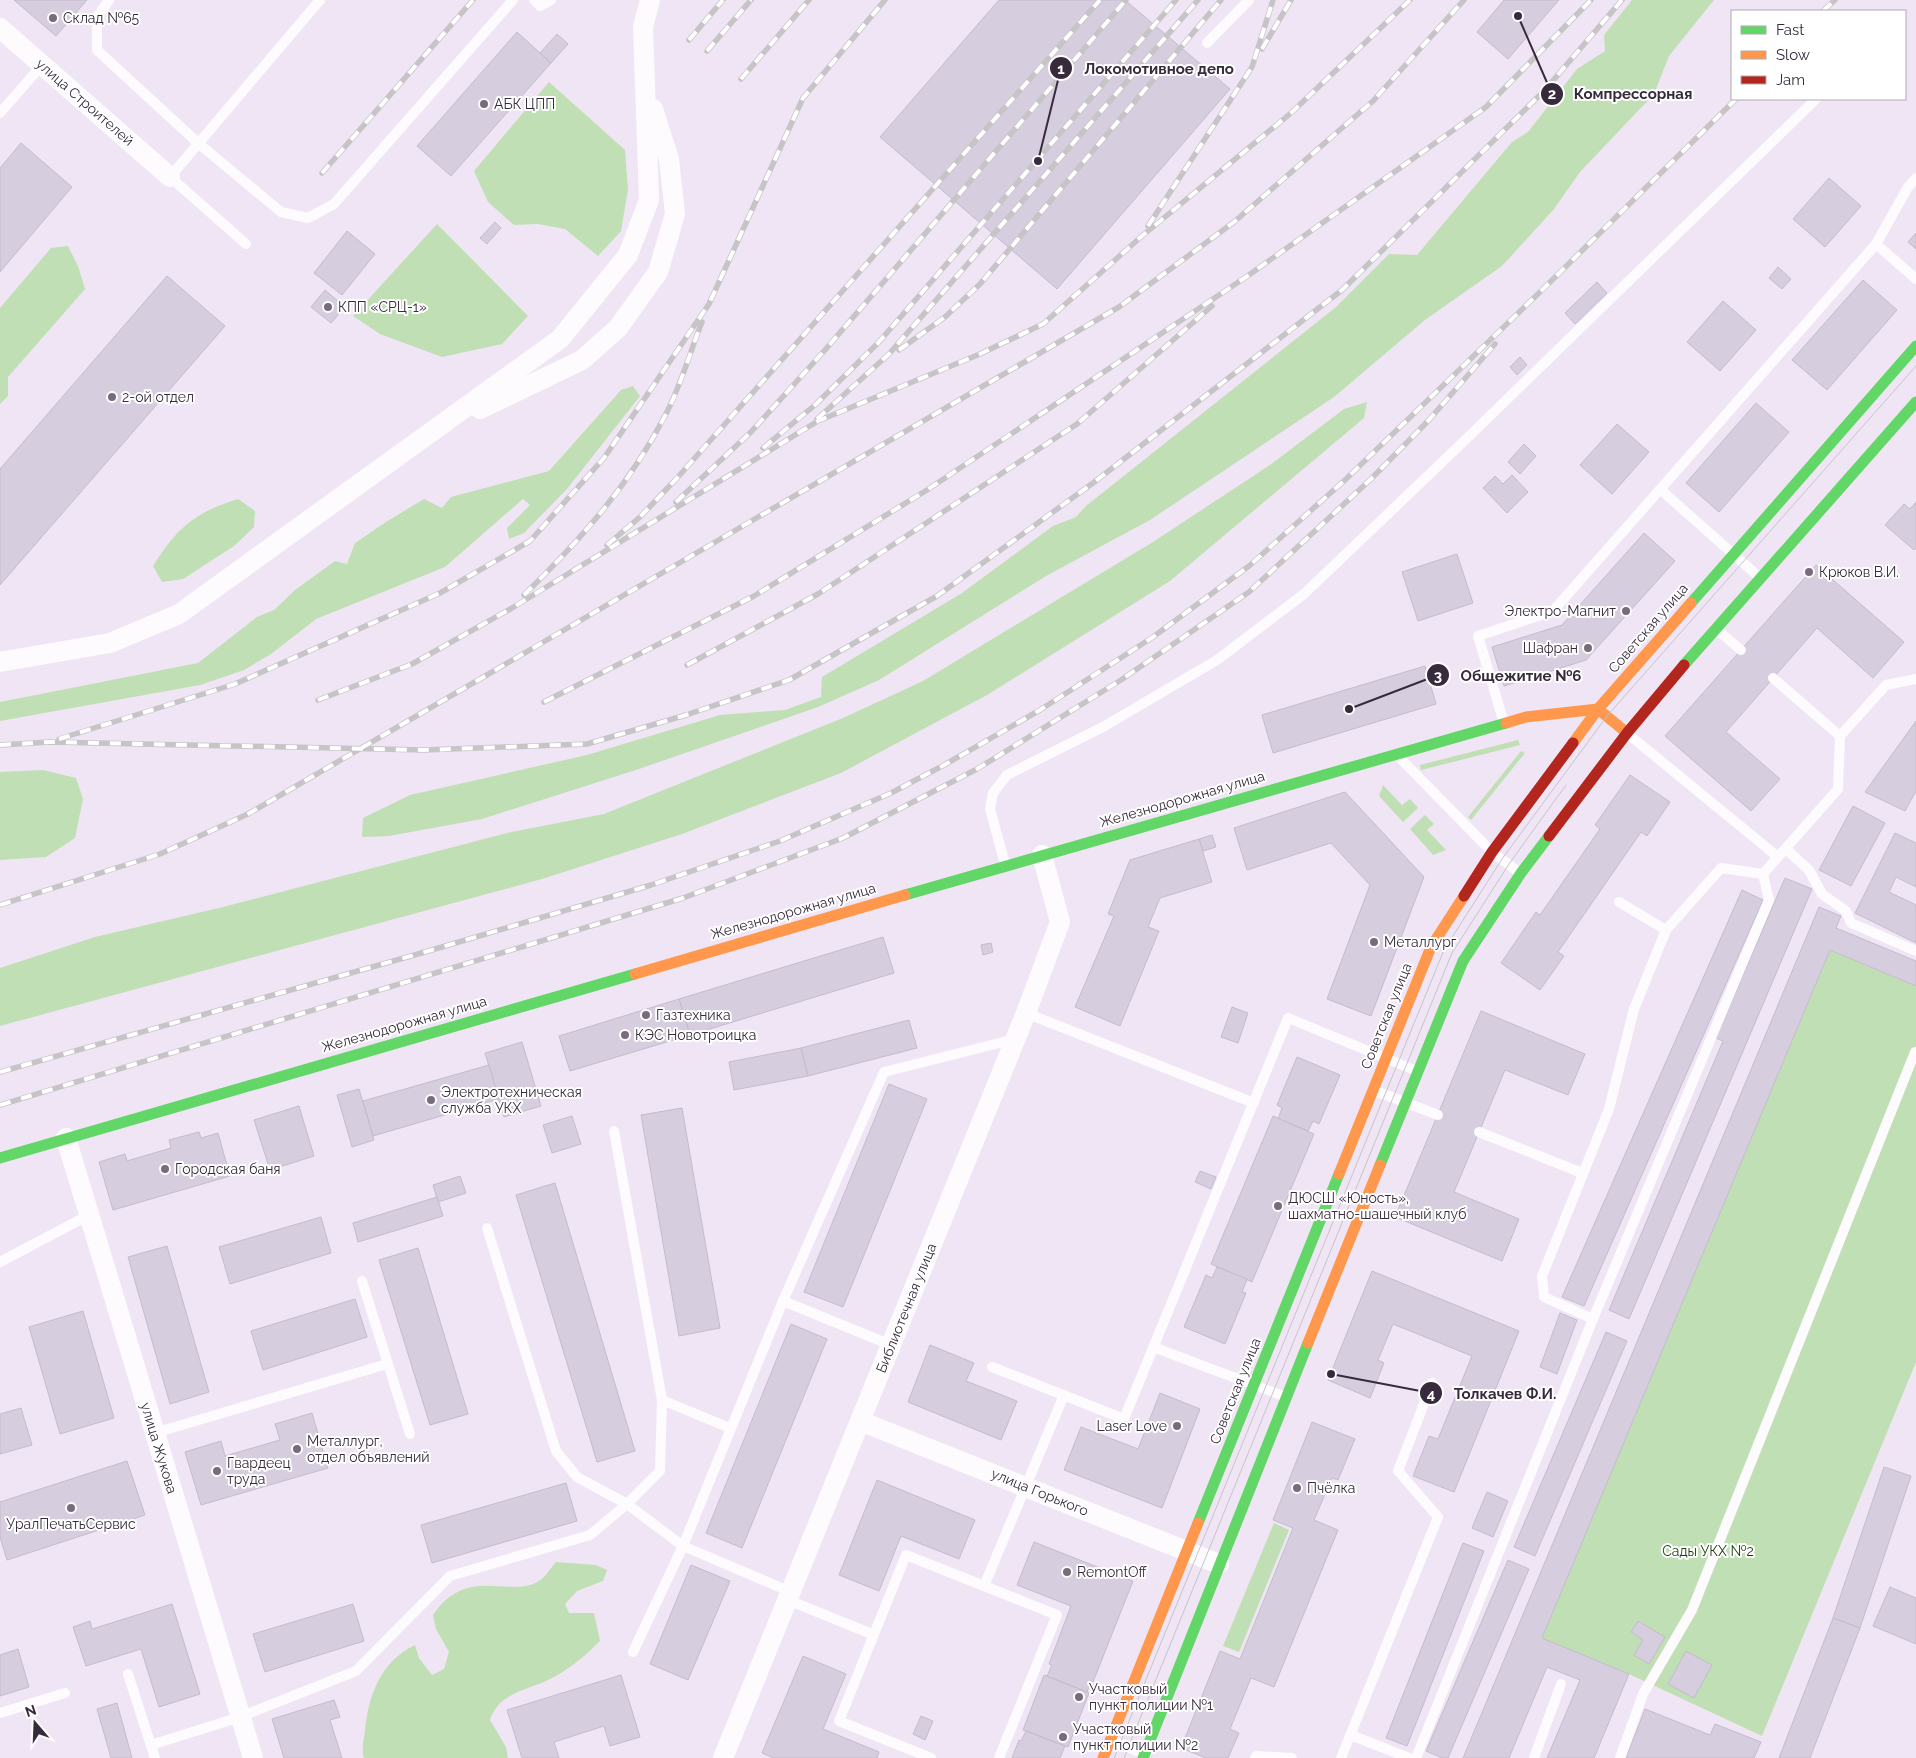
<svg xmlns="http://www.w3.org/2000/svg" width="1916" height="1758" viewBox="0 0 1916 1758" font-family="Raleway,sans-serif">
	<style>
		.green { fill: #c1dfb4 }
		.building { fill: #d6cede; stroke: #c3bccc }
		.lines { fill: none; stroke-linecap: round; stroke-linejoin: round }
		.lane { stroke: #fdfbfe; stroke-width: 10 }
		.street { stroke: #fdfbfe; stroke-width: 20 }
		.fast { stroke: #63d668; stroke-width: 11 }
		.slow { stroke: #ff974d; stroke-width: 11 }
		.jam { stroke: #b3261e; stroke-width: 11 }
		.tram { stroke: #c7c4c8; stroke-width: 1 }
		.rail-casing { stroke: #c7c4c8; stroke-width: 5.5 }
		.rail { stroke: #fff; stroke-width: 4; stroke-dasharray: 11; stroke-linecap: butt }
		.poi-dot { fill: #786b7d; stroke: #fff; stroke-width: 2 }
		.labels { text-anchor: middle; stroke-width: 4; stroke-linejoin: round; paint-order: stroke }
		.poi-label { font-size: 14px; fill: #372a3c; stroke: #fff; text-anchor: start }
		.street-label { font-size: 14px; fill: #372a3c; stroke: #fff }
		.park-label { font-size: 14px; fill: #1e3a0f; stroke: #fff }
		.leader { fill: none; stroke: #372a3c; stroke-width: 2 }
		.callout-dot { fill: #372a3c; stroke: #fff; stroke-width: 2 }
		.mark-label { font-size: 15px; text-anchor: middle; font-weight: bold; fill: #fff }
		.callout-label { font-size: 15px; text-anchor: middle; font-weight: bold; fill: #372a3c; stroke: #fff; stroke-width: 4; stroke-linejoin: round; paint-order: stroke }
	</style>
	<rect width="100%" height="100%" fill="#f0e5f5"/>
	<g class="green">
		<polygon points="1632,0 1714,0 1669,56 1654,94 1580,172 1554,209 1502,266 1425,320 1334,397 1150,520 1046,576 879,680 818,707 639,769 482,819 389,836 362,837 363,818 410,795 587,755 720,715 785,710 821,697 822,677 962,593 1053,526 1076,517 1086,506 1336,307 1389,254 1417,255 1512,142 1528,132 1577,69 1605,51 1604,35"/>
		<polygon points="549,82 625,150 628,190 621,231 598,256 565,229 538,224 514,225 488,202 474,171"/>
		<polygon points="437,224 528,316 502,344 442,357 380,334 353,316"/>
		<polygon points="68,246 78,266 85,289 8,377 8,396 0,404 0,308 51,248"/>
		<polygon points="633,386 640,396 567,489 524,533 509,539 507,528 530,505 523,499 445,567 316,619 271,654 244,670 200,685 0,721 0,702 198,663 257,617 274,610 295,590 335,561 347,564 355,543 386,522 424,499 442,508 451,497 549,471 621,390"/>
		<polygon points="1367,402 1364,418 1170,581 987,695 841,773 682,834 542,879 0,1026 0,968 95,937 223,907 507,833 604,814 843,718 923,681 1042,609 1153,542 1270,465 1344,409"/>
		<path d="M238 499 255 511 254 527 234 546 183 579 162 582 153 566C177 528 195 512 238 499Z"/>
		<polygon points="1518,740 1520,745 1421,770 1420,765"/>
		<polygon points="1521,751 1525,753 1471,820 1468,817"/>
		<polygon points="43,770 76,778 83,799 75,838 46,857 0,860 0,772"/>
		<polygon points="1383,785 1402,805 1410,799 1418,808 1403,822 1379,796"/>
		<polygon points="1425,815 1434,824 1427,830 1446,850 1433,855 1410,829"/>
		<polygon points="1830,950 1916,986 1916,1362 1762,1736 1629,1674 1542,1638"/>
		<polygon points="1274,1523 1289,1530 1239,1652 1223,1646"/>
		<path d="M556 1562 596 1565 607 1570 603 1581 577 1591 565 1604 569 1613H594L600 1641C586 1655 572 1667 554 1677 531 1690 499 1691 490 1720L506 1747 508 1758H364C361 1750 364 1739 365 1731 368 1696 381 1661 415 1645L419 1658 432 1675 444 1669 449 1652 436 1629 433 1615C470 1561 515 1604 544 1577 548 1573 552 1566 556 1562Z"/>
	</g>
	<g class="building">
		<polygon points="14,0 87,0 56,36"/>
		<polygon points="999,0 1125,0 1230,89 1057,289 880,137"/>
		<polygon points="1504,0 1559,0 1508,59 1477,32"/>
		<polygon points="517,32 551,63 451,176 417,146"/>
		<polygon points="557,34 568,44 551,63 540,53"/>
		<polygon points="21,143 72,187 0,272 0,168"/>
		<polygon points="1829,178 1861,206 1825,247 1793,219"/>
		<polygon points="495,222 501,228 487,244 480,238"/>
		<polygon points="347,231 375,254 342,295 314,273"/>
		<polygon points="1916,233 1916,249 1908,242"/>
		<polygon points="1778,267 1791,279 1782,289 1769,278"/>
		<polygon points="167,276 225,326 0,585 0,469"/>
		<polygon points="1863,280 1897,310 1827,390 1792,360"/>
		<polygon points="1597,282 1607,293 1575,324 1565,313"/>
		<polygon points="325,290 345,307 331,323 311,307"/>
		<polygon points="1723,301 1756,330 1720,371 1687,342"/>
		<polygon points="1520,357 1527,365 1517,375 1510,367"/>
		<polygon points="1756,403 1789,432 1719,512 1686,483"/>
		<polygon points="1617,424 1649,452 1612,494 1580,465"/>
		<polygon points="1524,444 1536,456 1520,474 1508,462"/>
		<polygon points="1512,475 1528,492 1507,513 1483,488 1495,476 1503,484"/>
		<polygon points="1916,502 1916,548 1914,550 1885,525 1904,504 1910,509"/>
		<polygon points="1644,533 1675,561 1586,660 1504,686 1492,647 1562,625"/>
		<polygon points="1457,554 1473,603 1418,621 1402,572"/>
		<polygon points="1816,565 1904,642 1873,678 1817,628 1726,732 1780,779 1751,811 1665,736"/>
		<polygon points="1425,666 1436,704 1273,753 1262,715"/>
		<polygon points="1916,721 1916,791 1905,811 1865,792"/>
		<polygon points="1630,775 1670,802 1647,836 1641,832 1558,952 1564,956 1540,990 1501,963 1536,912 1540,915 1600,829 1595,825"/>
		<polygon points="1345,792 1424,877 1371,1016 1327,999 1370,885 1331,843 1247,870 1234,828"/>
		<polygon points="1853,806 1885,823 1851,886 1819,870"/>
		<polygon points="1895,833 1916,843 1916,887 1896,877 1889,892 1916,905 1916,943 1855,913"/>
		<polygon points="1212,835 1216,847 1203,851 1199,839"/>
		<polygon points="1199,839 1212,882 1160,898 1148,927 1159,931 1120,1026 1075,1007 1114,916 1108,914 1130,860"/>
		<polygon points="1785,878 1812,889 1629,1319 1609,1310 1723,1041 1716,1038"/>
		<polygon points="1742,890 1763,900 1584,1306 1562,1297"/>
		<polygon points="1819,907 1841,916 1836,928 1916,961 1916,986 1830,950 1542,1638 1629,1674 1594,1758 1547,1758 1580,1680 1547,1667 1509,1758 1463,1758"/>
		<polygon points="883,937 894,973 690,1035 679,999"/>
		<polygon points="991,943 993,952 983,955 981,945"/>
		<polygon points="679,999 690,1035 570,1071 559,1036"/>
		<polygon points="1232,1007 1248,1013 1238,1043 1221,1037"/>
		<polygon points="1481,1011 1585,1054 1568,1095 1505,1070 1454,1192 1519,1219 1502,1261 1395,1217"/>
		<polygon points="909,1020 917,1048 808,1076 801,1048"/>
		<polygon points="522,1042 541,1106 504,1117 485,1053"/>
		<polygon points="801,1048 808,1076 734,1090 729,1062"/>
		<polygon points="1297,1057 1340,1075 1319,1124 1313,1121 1308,1131 1278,1119 1282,1108 1277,1105"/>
		<polygon points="489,1065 499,1099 373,1136 363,1101"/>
		<polygon points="889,1084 927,1099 843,1307 804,1292"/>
		<polygon points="359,1089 374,1140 352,1147 337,1095"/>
		<polygon points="299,1106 314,1156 270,1170 254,1120"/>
		<polygon points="682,1108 720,1328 679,1336 641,1115"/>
		<polygon points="572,1116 581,1144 552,1153 543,1125"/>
		<polygon points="1273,1116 1314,1134 1252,1282 1211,1264"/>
		<polygon points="199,1132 201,1138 218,1133 230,1176 113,1210 99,1162 125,1154 127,1161 171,1148 169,1140"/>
		<polygon points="1200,1171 1216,1177 1211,1189 1195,1182"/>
		<polygon points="460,1176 466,1193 438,1202 433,1185"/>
		<polygon points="555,1183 635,1451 597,1462 516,1195"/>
		<polygon points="437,1197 443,1216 358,1242 353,1223"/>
		<polygon points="321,1217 331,1253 230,1284 219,1247"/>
		<polygon points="167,1246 209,1392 170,1404 128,1257"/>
		<polygon points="418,1248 468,1414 430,1425 379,1260"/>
		<polygon points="1217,1267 1247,1279 1242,1292 1246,1293 1225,1344 1184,1327 1206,1275 1212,1278"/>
		<polygon points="1372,1271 1519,1331 1454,1492 1413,1476 1429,1436 1438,1439 1472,1356 1393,1324 1378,1360 1384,1363 1370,1398 1328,1380"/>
		<polygon points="355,1299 367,1337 263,1370 251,1331"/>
		<polygon points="83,1311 114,1418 60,1434 29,1327"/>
		<polygon points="1560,1313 1577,1320 1557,1374 1540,1367"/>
		<polygon points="791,1324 827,1339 742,1548 706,1533"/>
		<polygon points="1606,1332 1627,1341 1535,1556 1514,1547"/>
		<polygon points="930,1345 974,1363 966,1381 1017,1401 1001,1440 908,1402"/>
		<polygon points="1160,1393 1200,1409 1162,1508 1064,1470 1081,1427 1138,1449"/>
		<polygon points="21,1408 32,1445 0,1454 0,1414"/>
		<polygon points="312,1413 328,1468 201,1505 185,1452 221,1441 225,1456 280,1440 275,1424"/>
		<polygon points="1312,1422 1355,1439 1338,1480 1332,1478 1314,1520 1338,1530 1274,1687 1251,1678 1230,1729 1239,1733 1228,1758 1206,1758 1181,1748 1220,1651 1240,1659 1293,1528 1273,1520"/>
		<polygon points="127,1461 145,1515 7,1560 0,1537 0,1502"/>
		<polygon points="1884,1467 1911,1476 1860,1628 1833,1618"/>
		<polygon points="877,1480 975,1520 959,1559 901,1536 879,1591 839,1575"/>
		<polygon points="566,1483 577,1521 432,1563 421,1525"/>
		<polygon points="1487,1492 1508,1501 1493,1537 1472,1528"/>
		<polygon points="1034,1542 1133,1581 1093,1682 1091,1681 1087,1692 1047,1676 1052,1665 1049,1664 1071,1606 1017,1585"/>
		<polygon points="1463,1543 1484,1551 1407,1746 1386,1738"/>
		<polygon points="1508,1560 1529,1569 1448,1758 1442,1758 1426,1751"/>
		<polygon points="691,1565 730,1581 688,1680 650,1664"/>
		<polygon points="1890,1587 1916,1598 1916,1644 1873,1626"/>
		<polygon points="172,1604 200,1694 159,1707 141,1649 86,1666 73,1627 90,1621 92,1629"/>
		<polygon points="353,1604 364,1641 265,1672 253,1634"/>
		<polygon points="1833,1618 1860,1628 1810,1758 1779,1758"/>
		<polygon points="1638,1621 1665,1637 1649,1664 1634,1655 1643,1640 1631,1632"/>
		<polygon points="18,1649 29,1687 0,1696 0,1655"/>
		<polygon points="1686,1651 1712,1665 1694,1698 1668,1684"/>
		<polygon points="803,1656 846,1674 823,1729 879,1752 877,1758 774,1758 762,1753"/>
		<polygon points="621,1675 640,1737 610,1746 604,1726 554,1742 559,1758 522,1758 507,1710"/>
		<polygon points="1044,1675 1089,1693 1068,1747 1023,1730"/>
		<polygon points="334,1700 340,1717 330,1720 342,1758 284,1758 272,1719"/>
		<polygon points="117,1703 132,1758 111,1758 97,1709"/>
		<polygon points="1645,1709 1710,1735 1715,1724 1761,1742 1754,1758 1626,1758"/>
		<polygon points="921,1716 933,1721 925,1740 913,1734"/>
		<polygon points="1026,1731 1065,1746 1060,1758 1012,1758 1019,1740 1021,1741"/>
	</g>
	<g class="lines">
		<g class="lane">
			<polyline points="109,0 97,17 97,50 198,143 281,212 308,218 334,204 513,0"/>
			<polyline points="534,0 540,6 551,0"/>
			<polyline points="1207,43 1249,0"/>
			<polyline points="0,113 42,65"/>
			<polyline points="246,244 170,177 320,0"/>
			<polyline points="1876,244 1916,279"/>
			<polyline points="1661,490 1759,577"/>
			<polyline points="1715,628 1741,650"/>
			<polyline points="1773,678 1840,736"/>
			<polyline points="1504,723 1478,636 1553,611 1876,244 1908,187 1916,178"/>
			<polyline points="1628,734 1778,857"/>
			<polyline points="1397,755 1492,852 1520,873"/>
			<polyline points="1786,849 1809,870 1822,894 1846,911 1851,923 1916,951"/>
			<polyline points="1005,864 990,809 993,793 1007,775 1103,727 1217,660 1304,594 1460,445 1816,99"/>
			<polyline points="1619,902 1666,930 1721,868 1763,874 1838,789 1840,736 1886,685 1916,679"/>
			<polyline points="1026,1013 1254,1103"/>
			<polyline points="1373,1090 1438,1115"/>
			<polyline points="614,1131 662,1400 730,1428"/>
			<polyline points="1479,1132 1582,1173"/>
			<polyline points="487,1228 556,1451 577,1477 627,1504 683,1546 791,1592"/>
			<polyline points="0,1262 89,1215"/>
			<polyline points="362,1281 410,1434"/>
			<polyline points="783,1301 884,1072 1015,1039"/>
			<polyline points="1593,1319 1769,900 1763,874"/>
			<polyline points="1153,1347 1286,1397"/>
			<polyline points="992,1367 1124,1419 1288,1018 1417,1071"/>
			<polyline points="155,1433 387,1364"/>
			<polyline points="984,1586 1064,1395"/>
			<polyline points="788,1600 874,1635"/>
			<polyline points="633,1652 683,1546 783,1301 891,1345"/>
			<polyline points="128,1674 155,1758"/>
			<polyline points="0,1713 65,1693"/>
			<polyline points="1351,1735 1409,1758"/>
			<polyline points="1111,1740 1144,1754"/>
			<polyline points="151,1745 240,1717 356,1671 450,1576 590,1535 627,1504 660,1471 662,1400"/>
			<polyline points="931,1758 839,1721 906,1555 1057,1615 999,1758"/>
			<polyline points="1255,1758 1256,1756 1292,1758"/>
			<polyline points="1341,1758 1438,1517 1398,1471 1432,1383"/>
			<polyline points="1416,1758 1593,1319 1544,1297 1542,1276 1609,1109 1634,1009 1666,930"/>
			<polyline points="1534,1758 1561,1684"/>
			<polyline points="1620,1758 1643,1694 1692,1610 1915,1052"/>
		</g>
		<g class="street">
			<polyline points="0,28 170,177"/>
			<polyline points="480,409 582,360 618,328 658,272 675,214 669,159 653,109"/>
			<polyline points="0,662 110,643 179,614 560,339 628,255 649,200 643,27 650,0"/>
			<polyline points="66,1138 253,1758"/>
			<polyline points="860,1421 1219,1564"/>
			<polyline points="723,1758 1026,1013 1060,922 1042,855"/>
		</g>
		<g class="fast">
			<polyline points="1691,603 1916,346"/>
			<polyline points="1684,665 1916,402"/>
			<polyline points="905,895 1506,723"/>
			<polyline points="0,1158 635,974"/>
			<polyline points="1380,1165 1463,961 1521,873 1549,836"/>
			<polyline points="1198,1523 1339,1174"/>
			<polyline points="1143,1758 1308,1343"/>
		</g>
		<g class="slow">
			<polyline points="1506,723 1526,717 1598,709 1627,733"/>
			<polyline points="1573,743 1598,709 1691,603"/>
			<polyline points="635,974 905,895"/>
			<polyline points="1339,1174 1431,947 1464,896"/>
			<polyline points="1308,1343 1380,1165"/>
			<polyline points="1103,1758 1198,1523"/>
		</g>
		<g class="jam">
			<polyline points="1549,836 1627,733 1684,665"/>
			<polyline points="1464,896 1492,852 1573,743"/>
		</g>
		<g class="tram">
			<polyline points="1114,1758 1444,950 1502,859 1607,716 1916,366"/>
			<polyline points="1124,1758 1452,953 1509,864 1566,785"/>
		</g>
		<g class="rail-casing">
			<g id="rail">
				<polyline points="1823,11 1835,0"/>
				<polyline points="689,40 723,0"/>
				<polyline points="1262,49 1291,0"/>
				<polyline points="707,51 751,0"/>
				<polyline points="741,79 809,0"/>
				<polyline points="322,173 473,0"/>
				<polyline points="1148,226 1252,67 1273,0"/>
				<polyline points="899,350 945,317 980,284 1221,0"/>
				<polyline points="817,419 889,354 1198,0"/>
				<polyline points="763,448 815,405 878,343 1176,0"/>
				<polyline points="676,502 751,432 825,350 1126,0"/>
				<polyline points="607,545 640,517 678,477 1100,0"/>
				<path d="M524 595C581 539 629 486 666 414 681 385 690 352 702 322"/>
				<polyline points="687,665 818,594 1077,424 1212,306"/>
				<polyline points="318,700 412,664 512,608 818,421 980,354 1043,324 1142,236 1291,113 1410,0"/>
				<polyline points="544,702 754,596 927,490 1246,277 1486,107 1591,0"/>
				<polyline points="59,739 235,684 440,593 530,541 604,458 709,304 803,98 885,0"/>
				<polyline points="0,745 50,742 424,750 587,744 686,715 789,680 937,596 1093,483 1342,290 1544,91 1622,0"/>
				<polyline points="0,905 160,854 248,814 1119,307 1234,222 1373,101 1464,0"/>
				<polyline points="0,1072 425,952 651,885 780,841 891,793 946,764 1040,710 1153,637 1249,566 1346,479 1541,291 1736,99"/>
				<polyline points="0,1105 683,898 843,838 977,769 1121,680 1249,592 1371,479 1428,421 1495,344"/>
			</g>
		</g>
		<use href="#rail" class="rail"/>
	</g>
	<g class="poi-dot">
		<circle cx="53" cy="18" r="5"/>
		<circle cx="484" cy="104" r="5"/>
		<circle cx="328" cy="307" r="5"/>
		<circle cx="112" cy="397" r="5"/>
		<circle cx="1809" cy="572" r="5"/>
		<circle cx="1626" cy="611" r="5"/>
		<circle cx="1588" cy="648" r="5"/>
		<circle cx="1374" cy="942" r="5"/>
		<circle cx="646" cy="1015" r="5"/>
		<circle cx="625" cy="1035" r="5"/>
		<circle cx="431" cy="1100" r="5"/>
		<circle cx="165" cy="1169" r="5"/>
		<circle cx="1278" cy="1206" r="5"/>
		<circle cx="1177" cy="1426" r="5"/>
		<circle cx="297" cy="1449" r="5"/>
		<circle cx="217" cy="1471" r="5"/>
		<circle cx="1297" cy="1488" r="5"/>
		<circle cx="71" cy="1508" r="5"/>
		<circle cx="1067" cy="1572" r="5"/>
		<circle cx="1079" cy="1697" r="5"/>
		<circle cx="1063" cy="1737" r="5"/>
	</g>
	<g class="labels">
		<g class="poi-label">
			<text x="63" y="23">Склад №65</text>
			<text x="494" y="109">АБК ЦПП</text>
			<text x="338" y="312">КПП «СРЦ-1»</text>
			<text x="122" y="402">2-ой отдел</text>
			<text x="1819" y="577">Крюков В.И.</text>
			<text x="1616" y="616" text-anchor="end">Электро-Магнит</text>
			<text x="1578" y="653" text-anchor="end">Шафран</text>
			<text x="1384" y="947">Металлург</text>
			<text x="656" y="1020">Газтехника</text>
			<text x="635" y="1040">КЭС Новотроицка</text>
			<text x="441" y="1097">Электротехническая<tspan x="441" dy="16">служба УКХ</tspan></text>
			<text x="175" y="1174">Городская баня</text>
			<text x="1288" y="1203">ДЮСШ «Юность»,<tspan x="1288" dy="16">шахматно-шашечный клуб</tspan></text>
			<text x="1167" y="1431" text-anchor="end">Laser Love</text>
			<text x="307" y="1446">Металлург,<tspan x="307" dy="16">отдел объявлений</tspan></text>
			<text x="227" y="1468">Гвардеец<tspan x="227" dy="16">труда</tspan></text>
			<text x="1307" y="1493">Пчёлка</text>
			<text x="71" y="1529" text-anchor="middle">УралПечатьСервис</text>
			<text x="1077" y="1577">RemontOff</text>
			<text x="1089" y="1694">Участковый<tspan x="1089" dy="16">пункт полиции №1</tspan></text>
			<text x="1073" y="1734">Участковый<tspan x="1073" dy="16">пункт полиции №2</tspan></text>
		</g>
		<g class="street-label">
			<text transform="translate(85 102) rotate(41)" y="5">улица Строителей</text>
			<text transform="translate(1648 628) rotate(-49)" y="5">Советская улица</text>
			<text transform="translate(1182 799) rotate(-16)" y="5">Железнодорожная улица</text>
			<text transform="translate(793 911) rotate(-16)" y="5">Железнодорожная улица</text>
			<text transform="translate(1386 1016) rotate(-68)" y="5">Советская улица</text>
			<text transform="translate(404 1024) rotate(-16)" y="5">Железнодорожная улица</text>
			<text transform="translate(906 1308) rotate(-68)" y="5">Библиотечная улица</text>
			<text transform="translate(1235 1391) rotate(-68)" y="5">Советская улица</text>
			<text transform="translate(159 1448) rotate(73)" y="5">улица Жукова</text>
			<text transform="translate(1040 1492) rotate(22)" y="5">улица Горького</text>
		</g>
		<g class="park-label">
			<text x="1708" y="1556">Сады УКХ №2</text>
		</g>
	</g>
	<path class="leader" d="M1038 161L1061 68M1518 16L1552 94M1349 709L1438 675M1331 1374L1431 1393"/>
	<g class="callout-dot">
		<circle cx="1038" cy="161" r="5"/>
		<circle cx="1518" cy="16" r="5"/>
		<circle cx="1349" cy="709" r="5"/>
		<circle cx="1331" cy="1374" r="5"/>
		<circle cx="1061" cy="68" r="12"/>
		<circle cx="1552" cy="94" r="12"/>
		<circle cx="1438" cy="675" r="12"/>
		<circle cx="1431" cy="1393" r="12"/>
	</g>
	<g class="mark-label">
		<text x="1061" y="74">1</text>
		<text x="1552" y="99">2</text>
		<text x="1438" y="681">3</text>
		<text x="1431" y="1399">4</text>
	</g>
	<g class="callout-label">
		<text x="1159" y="74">Локомотивное депо</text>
		<text x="1633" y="99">Компрессорная</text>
		<text x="1521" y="681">Общежитие №6</text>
		<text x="1505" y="1399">Толкачев Ф.И.</text>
	</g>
	<rect x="1731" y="10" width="175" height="90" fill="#ffffff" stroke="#afaab1"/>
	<rect x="1741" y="26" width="25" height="8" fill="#63d668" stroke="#afaab1"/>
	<text x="1776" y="35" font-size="15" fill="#372a3c">Fast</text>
	<rect x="1741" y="51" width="25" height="8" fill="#ff974d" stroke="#afaab1"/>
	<text x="1776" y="60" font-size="15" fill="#372a3c">Slow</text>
	<rect x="1741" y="76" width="25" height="8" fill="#b3261e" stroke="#afaab1"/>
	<text x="1776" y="85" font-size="15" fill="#372a3c">Jam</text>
	<g transform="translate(35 1723) rotate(341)" stroke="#ffffff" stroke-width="4" paint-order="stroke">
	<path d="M0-4L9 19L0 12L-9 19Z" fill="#372a3c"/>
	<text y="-8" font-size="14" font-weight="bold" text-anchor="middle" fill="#372a3c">N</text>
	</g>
</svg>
